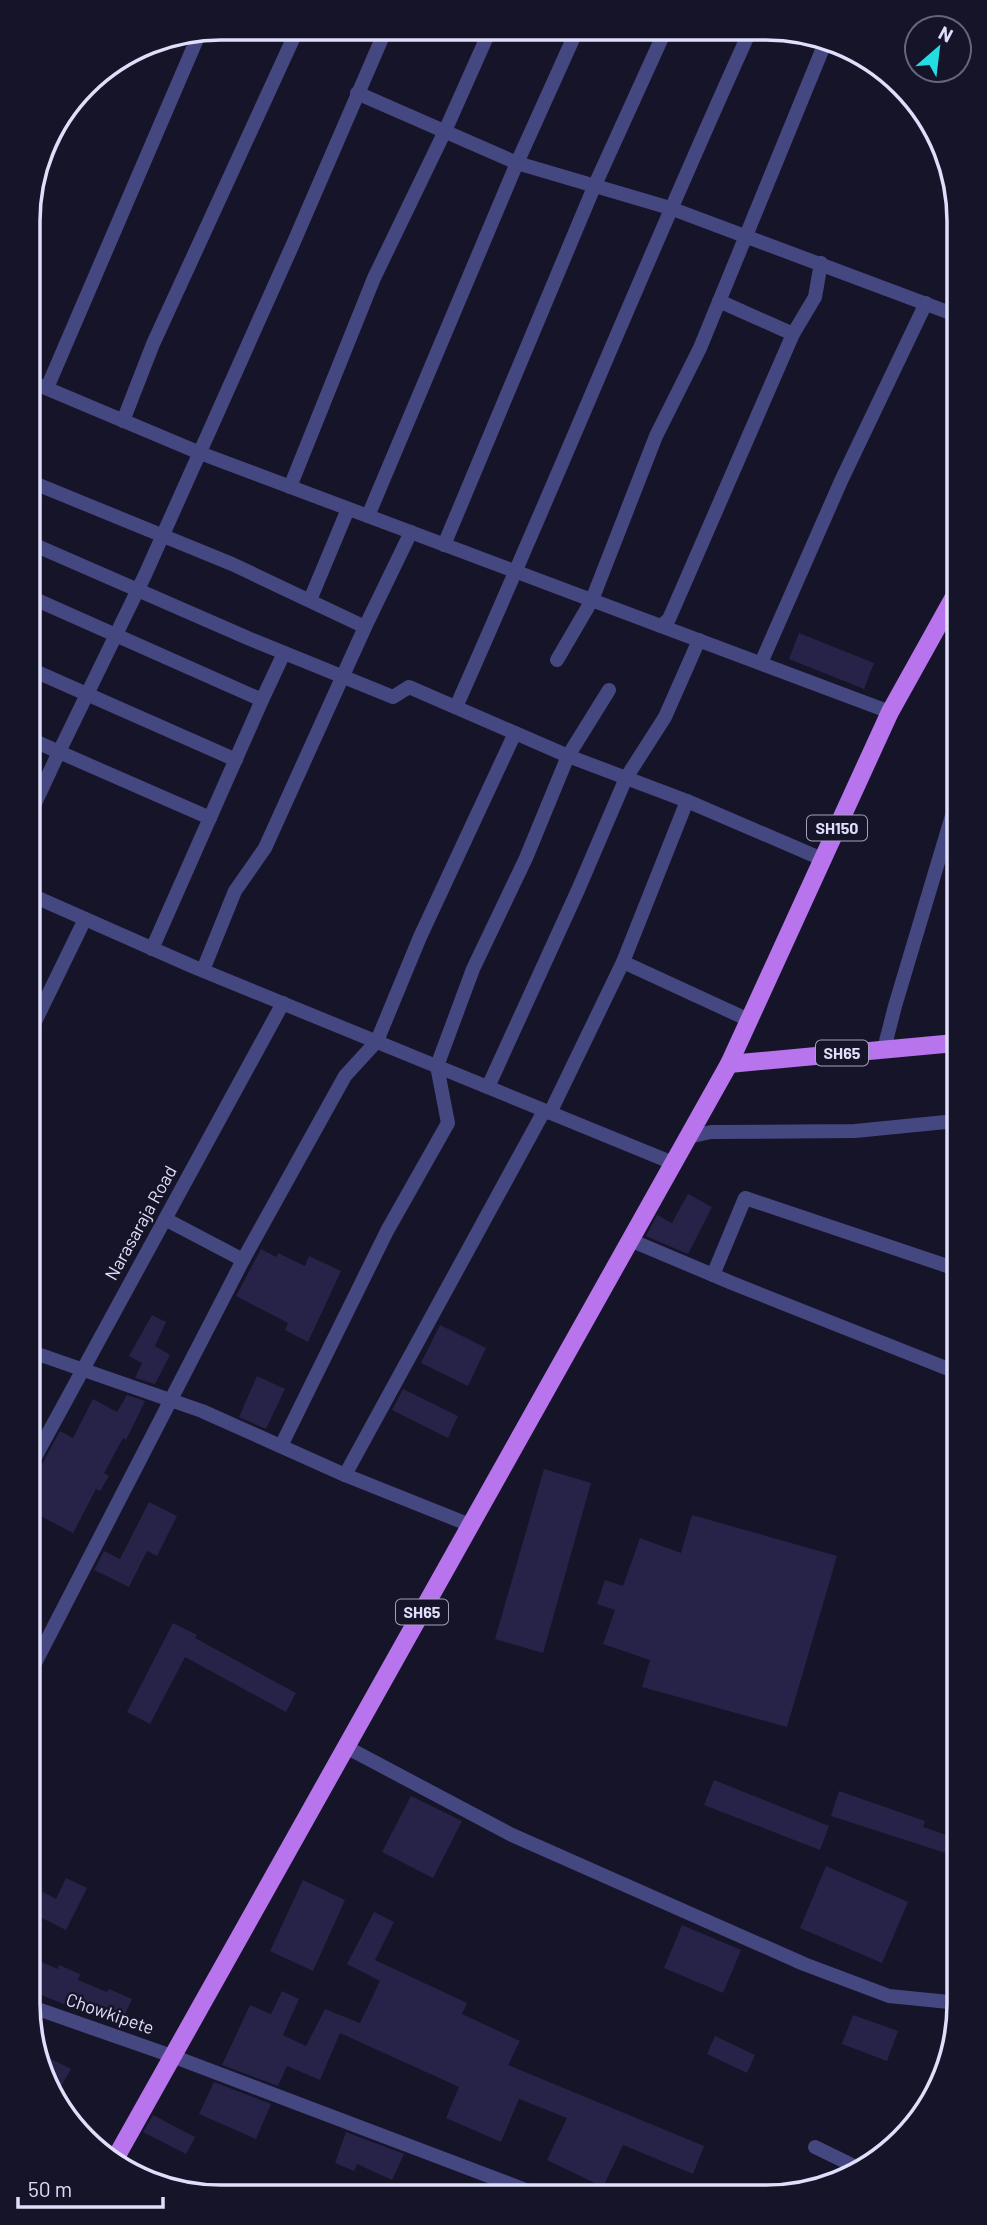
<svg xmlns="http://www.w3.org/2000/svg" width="987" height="2225" viewBox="0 0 987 2225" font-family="Barlow,sans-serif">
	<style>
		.building { fill: #272247 }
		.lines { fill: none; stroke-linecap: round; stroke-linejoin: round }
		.minor { stroke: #454781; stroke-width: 14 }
		.tertiary { stroke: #454781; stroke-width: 14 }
		.primary { stroke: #b774ed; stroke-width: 18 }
		.labels { text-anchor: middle; stroke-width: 5; stroke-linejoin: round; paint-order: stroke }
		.shield { fill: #161428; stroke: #a3a2bc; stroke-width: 2 }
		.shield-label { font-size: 16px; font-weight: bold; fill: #e0dffb }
		.street-label { font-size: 18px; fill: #e0dffb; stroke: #161428 }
		.rim { fill: none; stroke: #e0dffb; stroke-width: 3.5 }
	</style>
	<rect width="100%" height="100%" fill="#161428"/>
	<g class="building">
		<polygon points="799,633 874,663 864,689 789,659"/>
		<polygon points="688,1194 712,1207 688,1254 646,1236 657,1215 672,1223"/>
		<polygon points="261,1249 276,1257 278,1253 305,1266 309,1256 341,1271 308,1342 285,1330 288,1323 236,1296"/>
		<polygon points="152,1315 166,1322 155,1346 170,1355 155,1384 135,1378 142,1363 129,1356"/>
		<polygon points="440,1325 486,1348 468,1386 421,1363"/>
		<polygon points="257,1376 285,1389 266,1429 239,1417"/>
		<polygon points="403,1389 458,1416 448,1438 392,1410"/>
		<polygon points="127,1395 145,1401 126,1440 123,1438 104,1473 109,1476 100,1491 96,1489 73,1533 33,1512 33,1471 41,1466 60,1431 73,1438 93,1399 117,1412"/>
		<polygon points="544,1469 591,1483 543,1653 495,1639"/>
		<polygon points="149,1502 177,1516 157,1556 147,1551 129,1587 94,1570 104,1551 120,1559"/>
		<polygon points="692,1515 837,1556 787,1727 642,1687 650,1660 603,1644 615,1610 597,1604 605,1580 623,1586 640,1538 681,1553"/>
		<polygon points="173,1623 197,1635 195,1638 296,1693 286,1712 185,1657 150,1724 127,1712"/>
		<polygon points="714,1780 829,1826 820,1850 704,1805"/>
		<polygon points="839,1791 925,1821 923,1827 958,1839 958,1857 831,1816"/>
		<polygon points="411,1796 462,1821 433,1878 382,1852"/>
		<polygon points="826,1866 908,1902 882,1963 800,1928"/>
		<polygon points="66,1878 87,1888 66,1930 34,1914 34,1893 40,1897 43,1892 56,1899"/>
		<polygon points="303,1880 345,1900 313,1971 270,1951"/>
		<polygon points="374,1912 394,1922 375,1960 467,2003 462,2014 520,2041 508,2065 704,2146 693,2174 623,2145 603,2187 547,2160 567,2118 519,2099 501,2142 446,2118 459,2087 340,2033 320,2080 287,2066 278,2086 222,2065 250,2005 271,2014 282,1991 299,1999 283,2035 306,2046 325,2009 360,2023 380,1981 347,1964"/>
		<polygon points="682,1925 741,1950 723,1993 664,1968"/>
		<polygon points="34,1959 58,1969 59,1965 80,1974 78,1980 107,1992 109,1989 132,1999 120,2025 92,2012 91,2015 34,1992"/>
		<polygon points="853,2015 898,2031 887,2061 842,2044"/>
		<polygon points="715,2036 755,2055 747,2073 707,2054"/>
		<polygon points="35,2051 71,2069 58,2092 35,2054"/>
		<polygon points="214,2082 271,2104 256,2139 199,2114"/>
		<polygon points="153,2115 195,2137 186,2154 143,2132"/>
		<polygon points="346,2132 404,2154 392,2180 357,2164 354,2171 335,2163"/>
		<polygon points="479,2183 503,2192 475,2192"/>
	</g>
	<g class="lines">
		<g class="minor">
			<polyline points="357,93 517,163 670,208 953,314"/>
			<polyline points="35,183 66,112"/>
			<polyline points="719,301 793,334"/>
			<polyline points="29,381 200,453 890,712"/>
			<polyline points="47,388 200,32"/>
			<polyline points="123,421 153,344 298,28"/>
			<polyline points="29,481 232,564 365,627 265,848 235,891 203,970"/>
			<polyline points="290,487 374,278 445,131 490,30"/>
			<polyline points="368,516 517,163 577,30"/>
			<polyline points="30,543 250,639 393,697 409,687 568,756 687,801 822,859"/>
			<polyline points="444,545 594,187 665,31"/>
			<polyline points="30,597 262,700 152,949"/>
			<polyline points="310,600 348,509"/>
			<polyline points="661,626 669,619 793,334 815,297 821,263"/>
			<polyline points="365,627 411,532"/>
			<polyline points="557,660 592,600 656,436 700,348 825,43"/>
			<polyline points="761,663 841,481 926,303"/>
			<polyline points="30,669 236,760"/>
			<polyline points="262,700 284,653"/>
			<path d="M456 707C556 483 648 255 750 31"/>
			<polyline points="30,739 59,752 30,814"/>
			<polyline points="210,818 59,752 145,575 293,244 386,29"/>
			<polyline points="31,895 194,967 673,1163"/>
			<polyline points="623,962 749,1020"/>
			<polyline points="31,1030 85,919"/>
			<polyline points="884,1049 895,1006 954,809"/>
			<polyline points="488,1087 578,890 626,778 665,717 699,640"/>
			<polyline points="550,1113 623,962 687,801"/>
			<polyline points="688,1137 711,1132 855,1131 956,1121"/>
			<polyline points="165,1219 243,1260"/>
			<polyline points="630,1240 732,1283 956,1372"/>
			<polyline points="713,1275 745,1198 956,1269"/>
			<polyline points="32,1352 202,1411 345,1475 470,1525"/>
			<polyline points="281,1446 387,1231 448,1123 437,1066 473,969 526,858 568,756 609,690"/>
			<polyline points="33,1461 283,1003"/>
			<polyline points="345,1475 544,1111"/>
			<polyline points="33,1667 243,1260 345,1076 377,1041 420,937 515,733"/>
			<polyline points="346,1747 512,1835 804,1964 889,1996 959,2003"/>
			<polyline points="815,2147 854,2166"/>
		</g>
		<polyline class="tertiary" points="35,2008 172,2056 531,2192"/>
		<g class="primary">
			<polyline points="729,1064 955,1043"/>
			<polyline points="115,2159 729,1064 890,712 954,597"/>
		</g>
	</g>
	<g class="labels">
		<g class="shield">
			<rect x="807" y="815.5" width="60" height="25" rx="5"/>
			<rect x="816" y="1040.5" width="52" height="25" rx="5"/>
			<rect x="396" y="1599.5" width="52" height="25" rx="5"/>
		</g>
		<g class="shield-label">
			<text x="837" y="834">SH150</text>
			<text x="842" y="1059">SH65</text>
			<text x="422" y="1618">SH65</text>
		</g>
		<g class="street-label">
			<text transform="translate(141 1223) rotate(-61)" y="6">Narasaraja Road</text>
			<text transform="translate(110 2014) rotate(19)" y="6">Chowkipete</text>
		</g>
	</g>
	<path d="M0 0H987V2225H0ZM221 40H766A181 181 0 0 1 947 221V2004A181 181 0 0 1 766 2185H221A181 181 0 0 1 40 2004V221A181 181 0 0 1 221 40Z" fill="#161428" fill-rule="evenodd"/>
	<path class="rim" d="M221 40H766A181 181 0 0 1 947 221V2004A181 181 0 0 1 766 2185H221A181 181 0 0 1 40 2004V221A181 181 0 0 1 221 40Z"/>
	<g transform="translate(938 49) rotate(28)"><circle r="33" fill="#161428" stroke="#67657c" stroke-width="2"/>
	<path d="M0-5L12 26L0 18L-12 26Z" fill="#23dde3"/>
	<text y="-10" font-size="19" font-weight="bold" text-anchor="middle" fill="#e0dffb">N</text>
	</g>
	<path d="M18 2197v10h145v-10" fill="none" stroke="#e0dffb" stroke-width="3.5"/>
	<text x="28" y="2197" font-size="21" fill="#e0dffb" stroke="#161428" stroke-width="5" paint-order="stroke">50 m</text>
</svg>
